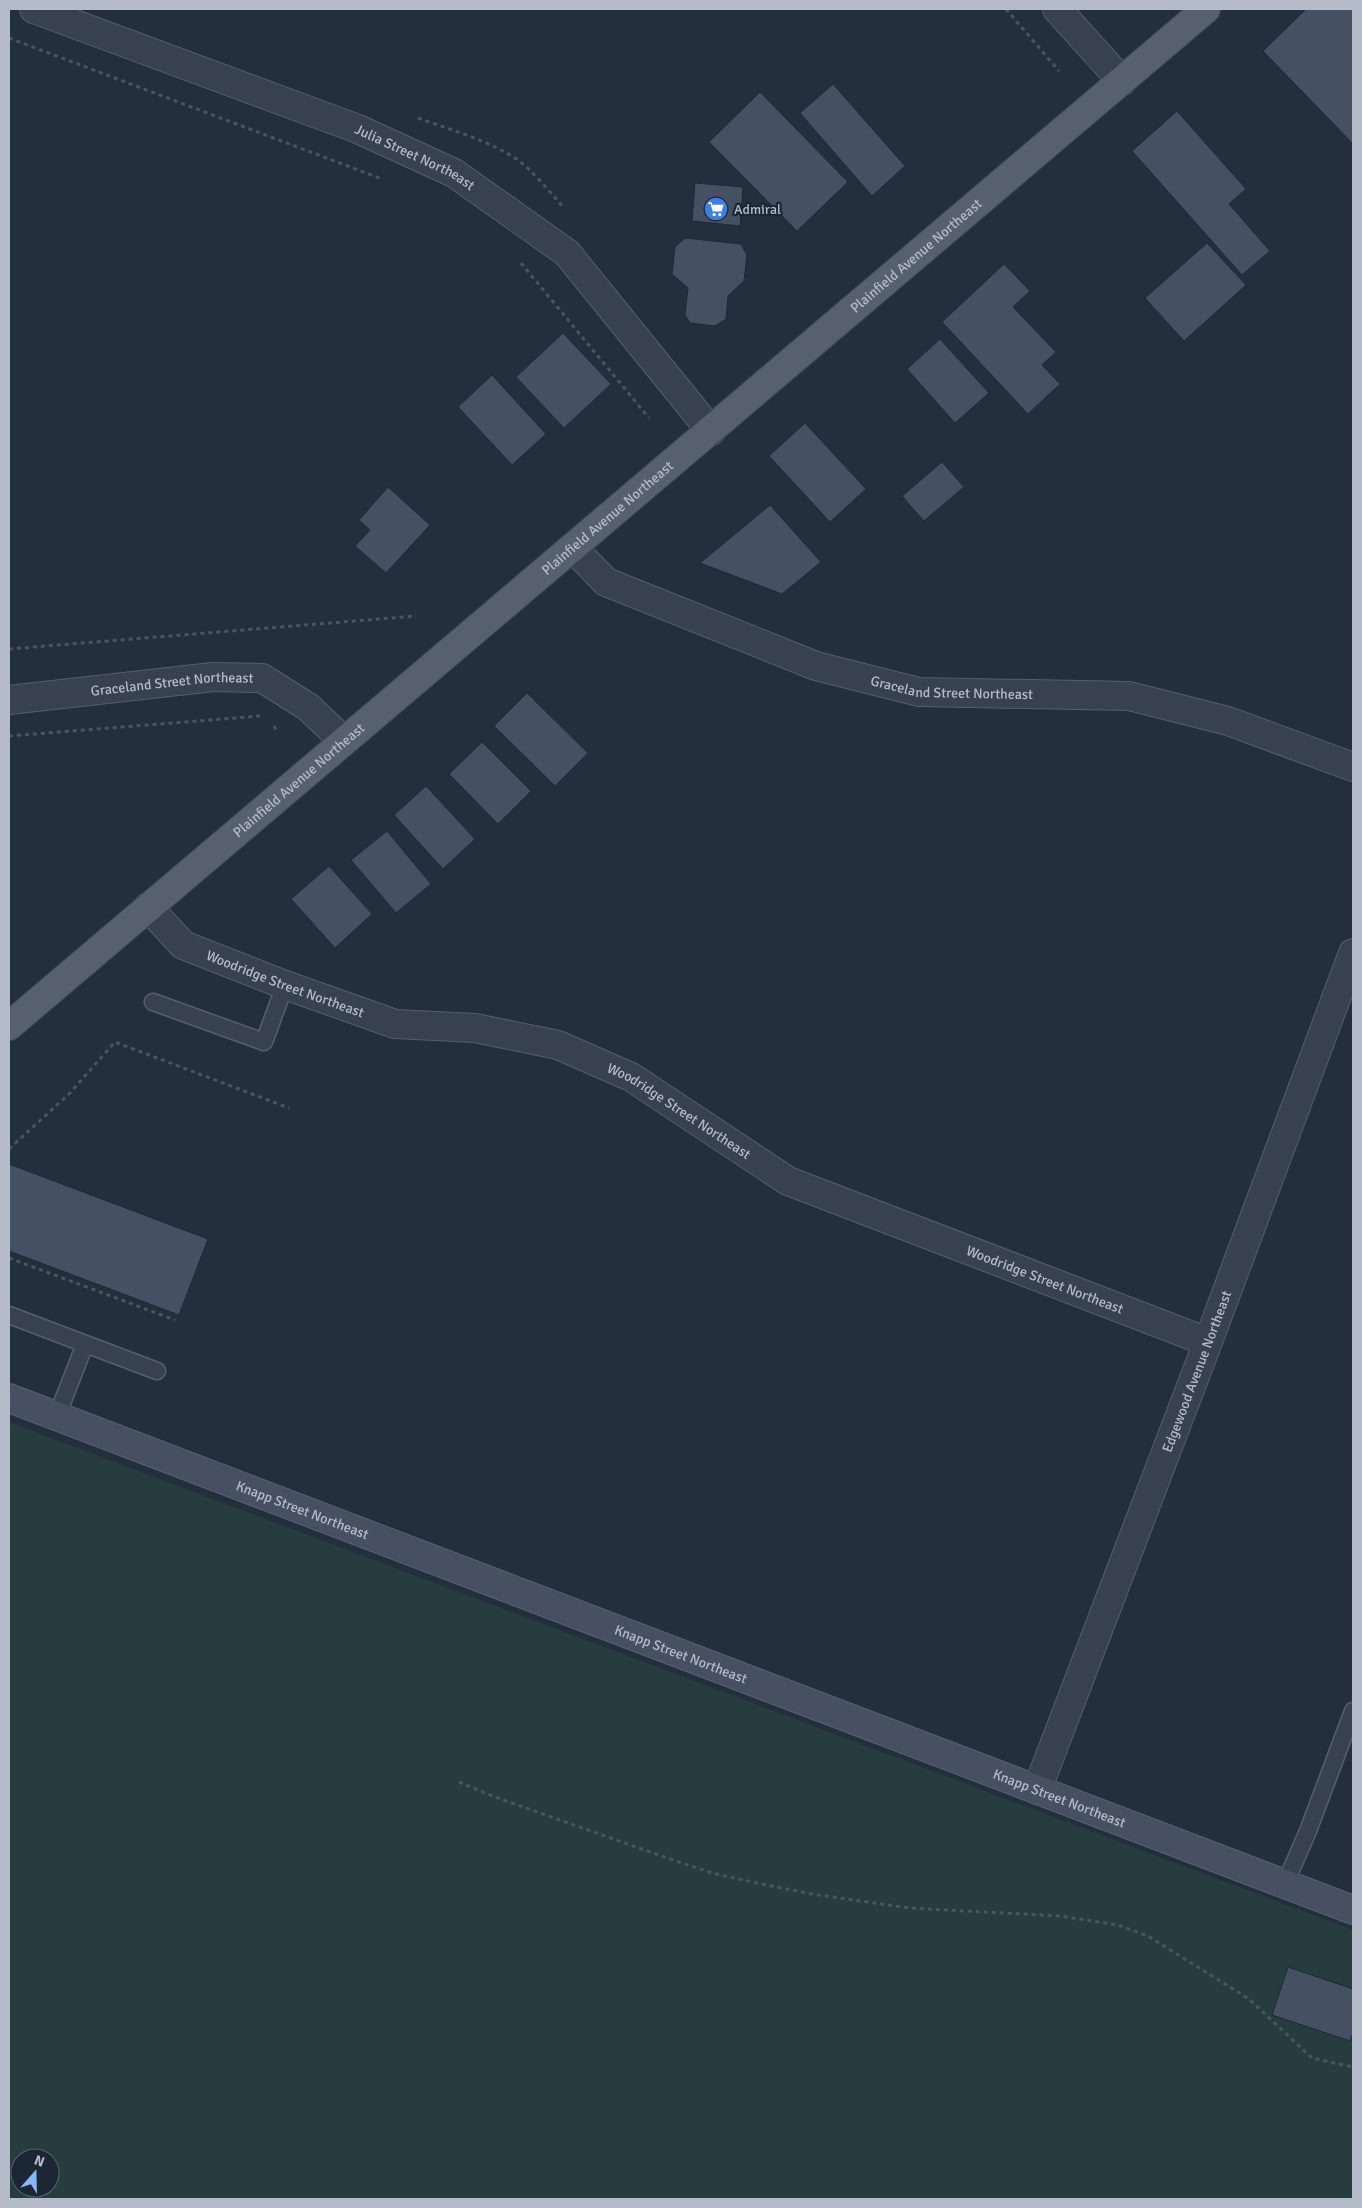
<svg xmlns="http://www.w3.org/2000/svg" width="1362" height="2208" viewBox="0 0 1362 2208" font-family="Signika,sans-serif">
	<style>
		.green { fill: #263c3f; fill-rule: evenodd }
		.building { fill: #455162; stroke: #1f2835 }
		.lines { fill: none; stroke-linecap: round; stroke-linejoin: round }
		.service-casing { stroke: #565f6c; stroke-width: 19 }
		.minor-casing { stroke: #565f6c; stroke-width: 30 }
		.secondary-casing { stroke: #565f6c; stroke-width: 30 }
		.primary-casing { stroke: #414a57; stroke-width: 30 }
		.path { stroke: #44595c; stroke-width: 3; stroke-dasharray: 4 4; stroke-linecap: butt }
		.service { stroke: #38414e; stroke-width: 16 }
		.minor { stroke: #38414e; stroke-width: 28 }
		.secondary { stroke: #465061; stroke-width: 28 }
		.primary { stroke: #56606e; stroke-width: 28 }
		.labels { text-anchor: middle; stroke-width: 4.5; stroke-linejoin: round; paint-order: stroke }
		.street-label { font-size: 14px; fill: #b4bcc9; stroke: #1d2633 }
		.poi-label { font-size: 14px; fill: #b4bcc9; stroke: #1d2633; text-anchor: start }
	</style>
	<rect width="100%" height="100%" fill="#242f3e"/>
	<path class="green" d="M9 1422 1353 1930V2199H9ZM20 2158H50V2188H20Z"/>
	<g class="building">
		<polygon points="1306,9 1353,9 1353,144 1263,51"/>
		<polygon points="833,84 905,166 872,196 800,113"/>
		<polygon points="760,92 848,182 797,231 709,142"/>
		<polygon points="1177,111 1246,189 1229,204 1270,251 1242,275 1132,151"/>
		<polygon points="695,183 743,187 740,226 692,221"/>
		<polygon points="685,238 741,244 747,255 744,281 728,296 726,319 715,326 690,323 685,315 688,288 672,274 675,247"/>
		<polygon points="1207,243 1246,285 1184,341 1145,298"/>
		<polygon points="1004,264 1030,291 1013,307 1056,352 1042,365 1060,384 1028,414 942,322"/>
		<polygon points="563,333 611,384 564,428 516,377"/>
		<polygon points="940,339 989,393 955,423 907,369"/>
		<polygon points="492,375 546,434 512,465 458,407"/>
		<polygon points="805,423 866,489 830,522 769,456"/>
		<polygon points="942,462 964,487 924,521 902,496"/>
		<polygon points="388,487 430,525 386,573 355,546 370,530 359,520"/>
		<polygon points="770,505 821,562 782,594 700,563"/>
		<polygon points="527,693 588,753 555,786 494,726"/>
		<polygon points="482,742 531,791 498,824 449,774"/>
		<polygon points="426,786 475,839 443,869 394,815"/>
		<polygon points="387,831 431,884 396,913 351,860"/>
		<polygon points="329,866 372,914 335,948 291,899"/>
		<polygon points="9,1164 208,1239 179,1315 9,1251"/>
		<polygon points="1288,1967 1353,1989 1353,2033 1350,2041 1272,2015"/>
	</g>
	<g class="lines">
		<g class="service-casing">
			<g id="service">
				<polyline points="153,1002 264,1042 285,985"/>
				<polyline points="9,1315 157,1371"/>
				<polyline points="57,1416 85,1344"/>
				<polyline points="1285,1884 1308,1831 1353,1711"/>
			</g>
		</g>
		<g class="minor-casing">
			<g id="minor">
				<path id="s1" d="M34 9 358 129 454 173 567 253 711 431"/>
				<polyline points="1057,9 1122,81"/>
				<path id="s2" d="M573 548 606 582 816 666 919 692 1129 696 1228 721 1353 767"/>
				<path id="s3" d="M9 700 213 677 262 678 308 707 344 741"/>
				<path id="s4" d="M148 907 183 945 285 985 395 1024 475 1028 558 1045 631 1077 788 1181 1208 1342"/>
				<path id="s5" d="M1037 1790 1208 1342 1353 953"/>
			</g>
		</g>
		<g class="secondary-casing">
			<g id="secondary">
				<path id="s6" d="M9 1398 1353 1910"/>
			</g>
		</g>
		<g class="primary-casing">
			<g id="primary">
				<path id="s7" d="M9 1026 1206 9"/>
			</g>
		</g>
		<g class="path">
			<polyline points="1006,9 1059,71"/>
			<polyline points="9,38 382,179"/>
			<path d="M418 118C451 130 488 140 518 160 535 173 549 191 563 207"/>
			<polyline points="521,263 649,418"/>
			<polyline points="9,649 416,616"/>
			<polyline points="274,726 278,733"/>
			<polyline points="9,736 260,716"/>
			<polyline points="9,1149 70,1093 115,1042 289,1108"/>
			<polyline points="9,1258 175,1320"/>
			<polyline points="459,1782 495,1797 667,1858 712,1873 766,1885 812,1894 909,1908 1060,1916 1118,1925 1148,1936 1249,1999 1312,2058 1353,2067"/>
		</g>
		<use href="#service" class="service"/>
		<use href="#minor" class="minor"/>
		<use href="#secondary" class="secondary"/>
		<use href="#primary" class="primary"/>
	</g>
	<defs>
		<g id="supermarket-disc" transform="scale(1.25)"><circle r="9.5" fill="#3f7fe0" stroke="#1d2633"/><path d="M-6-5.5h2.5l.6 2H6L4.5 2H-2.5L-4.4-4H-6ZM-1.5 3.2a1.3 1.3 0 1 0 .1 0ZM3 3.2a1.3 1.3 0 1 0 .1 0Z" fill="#fff"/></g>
	</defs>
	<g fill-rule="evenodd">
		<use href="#supermarket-disc" x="716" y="209"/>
	</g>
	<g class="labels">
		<g class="street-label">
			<text dy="5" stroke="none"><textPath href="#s1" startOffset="409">Julia Street Northeast</textPath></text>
			<text dy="5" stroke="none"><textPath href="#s7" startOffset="1190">Plainfield Avenue Northeast</textPath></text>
			<text dy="5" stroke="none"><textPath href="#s7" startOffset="785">Plainfield Avenue Northeast</textPath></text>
			<text dy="5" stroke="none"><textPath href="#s3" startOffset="164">Graceland Street Northeast</textPath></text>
			<text dy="5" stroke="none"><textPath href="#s2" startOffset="412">Graceland Street Northeast</textPath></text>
			<text dy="5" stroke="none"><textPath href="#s7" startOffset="380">Plainfield Avenue Northeast</textPath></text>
			<text dy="5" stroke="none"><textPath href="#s4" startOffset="161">Woodridge Street Northeast</textPath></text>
			<text dy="5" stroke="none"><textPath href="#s4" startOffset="581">Woodridge Street Northeast</textPath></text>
			<text dy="5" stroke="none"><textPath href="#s4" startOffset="986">Woodridge Street Northeast</textPath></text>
			<text dy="5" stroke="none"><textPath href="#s5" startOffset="448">Edgewood Avenue Northeast</textPath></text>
			<text dy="5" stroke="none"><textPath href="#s6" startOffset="314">Knapp Street Northeast</textPath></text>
			<text dy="5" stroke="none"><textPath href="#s6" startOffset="719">Knapp Street Northeast</textPath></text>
			<text dy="5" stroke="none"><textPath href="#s6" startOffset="1124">Knapp Street Northeast</textPath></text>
		</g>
		<g class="poi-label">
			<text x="734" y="214">Admiral</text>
		</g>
	</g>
	<rect width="1362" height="2208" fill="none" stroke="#b4bcc9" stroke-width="20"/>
	<g transform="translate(35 2173) rotate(20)"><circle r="24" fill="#1d2633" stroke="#59626f"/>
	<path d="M0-4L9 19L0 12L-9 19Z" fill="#8ab4f8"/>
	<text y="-8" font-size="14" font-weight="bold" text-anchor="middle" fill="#b4bcc9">N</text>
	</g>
</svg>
